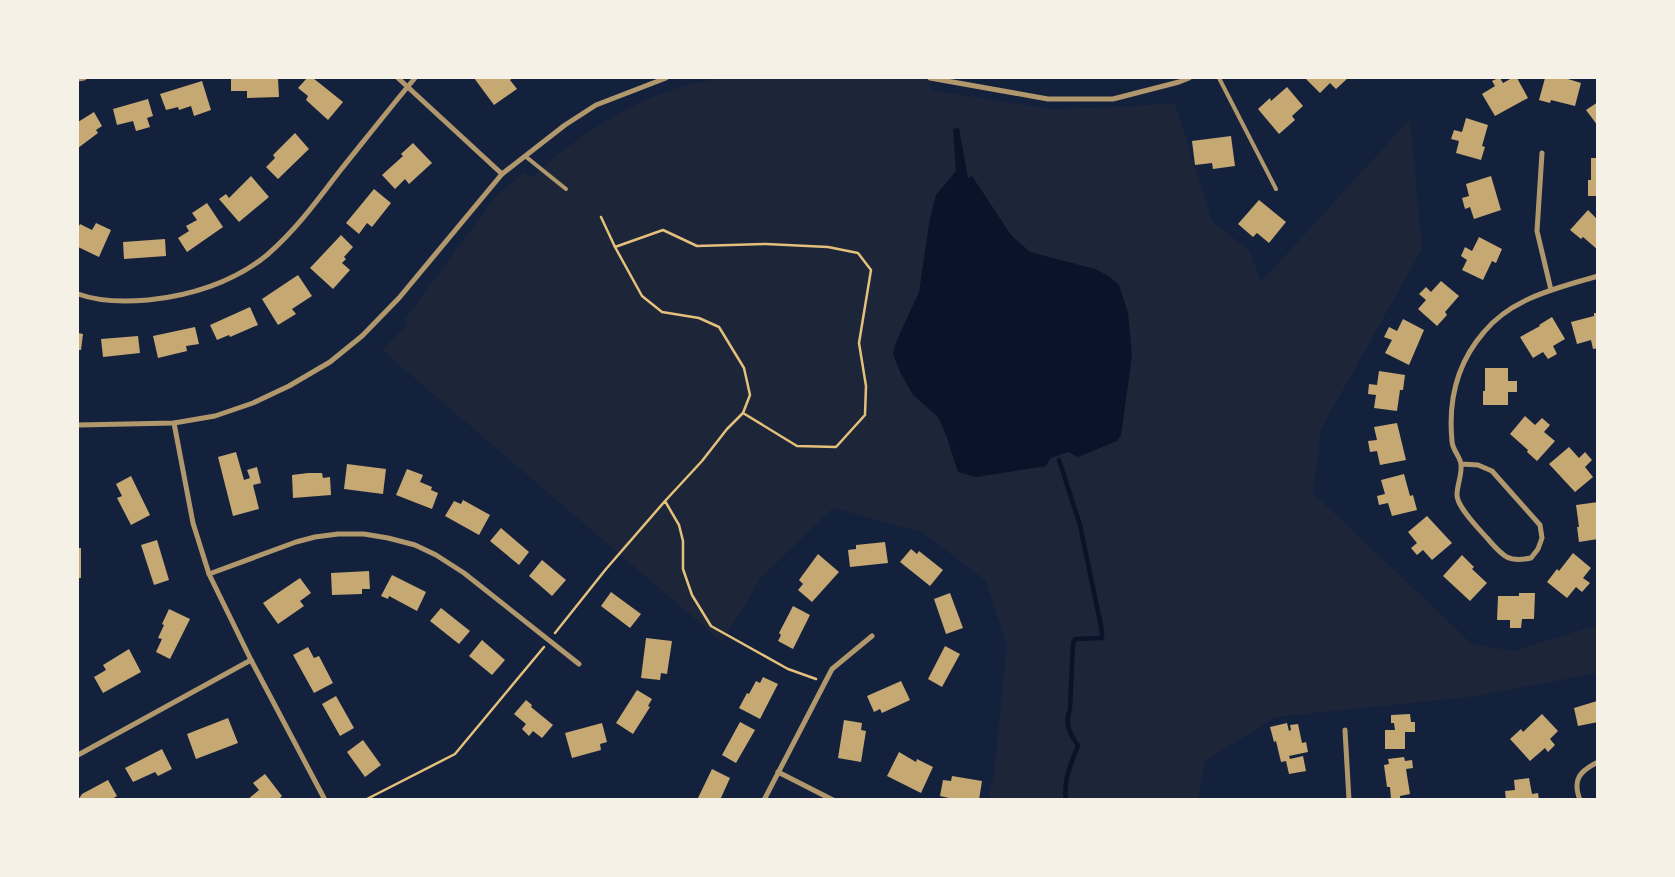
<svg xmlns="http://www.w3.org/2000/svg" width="1675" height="877" viewBox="0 0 1675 877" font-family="Inter,sans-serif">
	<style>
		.green { fill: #1d2539 }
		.water { fill: #0b132b }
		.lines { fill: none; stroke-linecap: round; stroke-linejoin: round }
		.stream { stroke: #0b132b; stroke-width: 4.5 }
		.building { fill: #c6a872 }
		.path { stroke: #e5c07b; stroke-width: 2.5 }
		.service { stroke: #b1986c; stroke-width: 4 }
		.minor { stroke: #b1986c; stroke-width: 5 }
	</style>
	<rect width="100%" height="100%" fill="#14213d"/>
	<path class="green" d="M710 78H930L931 90 1050 109 1118 107 1175 103 1212 222 1249 250 1261 282 1410 119 1422 249 1321 429 1313 493 1472 644 1514 651 1597 625V673L1476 696 1276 717 1205 761 1198 799H988L994 774 1007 644 986 581 922 532 833 508 761 578 722 642 382 350 409 323 405 319 497 195 525 172 531 178C581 132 642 92 711 80Z"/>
	<polygon class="water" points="959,128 968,178 972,176 1011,235 1030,252 1095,269 1107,275 1119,285 1128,313 1132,356 1121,435 1117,441 1078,457 1068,452 1051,458 1046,466 976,477 958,472 946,435 938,417 913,395 900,372 893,354 896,342 919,292 930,218 936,195 956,171 953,129"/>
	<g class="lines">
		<path class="stream" d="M1059 460 1080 525 1102 631V638L1075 639 1073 643 1070 709C1064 725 1070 733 1078 746 1071 763 1063 781 1066 800"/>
	</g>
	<g class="building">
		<polygon points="231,78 278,78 279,97 247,98 247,91 231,91"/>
		<polygon points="307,78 313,78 343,102 328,120 306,100 308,96 298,88"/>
		<polygon points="474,78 513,78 510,80 517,89 494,105"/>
		<polygon points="1305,78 1348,78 1336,89 1330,83 1320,93"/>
		<polygon points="1498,78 1500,78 1503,83 1512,78 1517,78 1528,98 1495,116 1482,94 1495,86 1492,81"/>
		<polygon points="1545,78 1569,78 1568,79 1581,83 1575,106 1551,100 1550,103 1539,100"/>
		<polygon points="202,81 211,110 194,116 191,106 179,110 178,107 166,110 160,94"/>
		<polygon points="1287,87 1303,106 1292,116 1295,120 1279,134 1258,109 1270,98 1271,101"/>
		<polygon points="148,99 153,116 147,118 150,127 136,131 133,121 117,125 113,109"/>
		<polygon points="1598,102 1598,126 1586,110"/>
		<polygon points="94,112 102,126 96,130 98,133 78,148 78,122"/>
		<polygon points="1466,118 1488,125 1482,146 1485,147 1481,160 1456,153 1459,141 1451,139 1454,130 1462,132"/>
		<polygon points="295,133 309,149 278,179 266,167 275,158 273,155"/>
		<polygon points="1231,136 1235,166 1213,169 1212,163 1195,165 1192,141"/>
		<polygon points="413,143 432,163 409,184 405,179 395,189 382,175 403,156 401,154"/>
		<polygon points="1591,158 1598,158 1598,196 1588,196 1588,180 1591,180"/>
		<polygon points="251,176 269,197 239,222 219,199 226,194 229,198"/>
		<polygon points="1491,176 1501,210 1474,219 1470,207 1465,209 1462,198 1469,196 1466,184"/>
		<polygon points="374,189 391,203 372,227 367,223 359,234 346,223"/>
		<polygon points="1259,200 1286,222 1269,243 1257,233 1253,237 1238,224"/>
		<polygon points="207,203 223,227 187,252 178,238 189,231 186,226 197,220 192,213"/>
		<polygon points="1588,210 1596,218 1598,216 1598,250 1583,237 1581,239 1570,230"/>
		<polygon points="96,223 111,230 99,257 78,247 78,228 80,224 92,230"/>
		<polygon points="341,235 353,247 344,257 346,259 342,263 350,270 333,289 310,268"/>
		<polygon points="1479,237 1502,249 1496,263 1492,261 1483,280 1462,270 1467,260 1461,256 1465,247 1472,251"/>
		<polygon points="165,239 166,256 124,259 123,242"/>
		<polygon points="298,275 312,296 292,309 296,314 278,325 262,299"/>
		<polygon points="1441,281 1459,296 1445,312 1447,315 1437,326 1418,309 1426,300 1419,294 1426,287 1431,292"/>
		<polygon points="250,307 258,325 230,337 229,335 217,340 210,325"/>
		<polygon points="1594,313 1598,313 1598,348 1593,349 1591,340 1577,344 1571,322 1594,316"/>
		<polygon points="1552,317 1565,339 1553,346 1557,354 1548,359 1543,352 1533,358 1520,337 1540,326 1539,325"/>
		<polygon points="1403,319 1424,330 1409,365 1385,353 1392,340 1384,337 1389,327 1397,331"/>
		<polygon points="195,327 199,344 186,346 187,351 158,358 153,336"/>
		<polygon points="78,333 83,334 81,350 78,350"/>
		<polygon points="138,336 140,353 103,357 101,339"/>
		<polygon points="1485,368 1508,368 1508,381 1517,381 1517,392 1508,392 1508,405 1483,405 1483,391 1485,391"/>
		<polygon points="1379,371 1405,375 1403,390 1400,390 1397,411 1374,408 1376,395 1368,394 1369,384 1377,385"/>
		<polygon points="1525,416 1535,425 1542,418 1550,425 1544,432 1555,441 1537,461 1527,452 1528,450 1510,434"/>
		<polygon points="1397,423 1406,460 1380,465 1377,451 1370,452 1368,441 1377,440 1374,427"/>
		<polygon points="1569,447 1579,458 1585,452 1592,460 1585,467 1593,477 1575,492 1549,464"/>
		<polygon points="236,452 244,480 250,478 247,470 257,467 261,483 253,485 259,509 233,516 218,457"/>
		<polygon points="347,464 386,469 383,494 344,489"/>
		<polygon points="407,469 423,475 420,482 432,487 431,490 438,493 432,509 396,495"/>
		<polygon points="308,473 322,473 323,478 330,477 331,495 293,498 292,475"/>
		<polygon points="1404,474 1410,496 1413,495 1417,510 1392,516 1388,503 1379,505 1377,496 1385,494 1381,480"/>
		<polygon points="131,476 150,515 131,525 117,498 122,496 116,484"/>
		<polygon points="463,500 490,515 479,535 445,516 454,501 461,504"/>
		<polygon points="1598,502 1598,539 1579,542 1577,527 1579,527 1576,505"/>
		<polygon points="1427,516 1452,543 1432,560 1423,550 1417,555 1411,548 1417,543 1408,532"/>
		<polygon points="501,528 529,552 519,565 490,541"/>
		<polygon points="157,540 169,580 154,585 141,545"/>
		<polygon points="885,542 888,563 850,567 848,550 856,549 856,545"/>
		<rect x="78" y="548" width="3" height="30"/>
		<polygon points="911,549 917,554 919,551 943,570 930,586 900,562"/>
		<polygon points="1573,553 1591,568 1583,578 1590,583 1582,592 1576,587 1567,598 1547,582 1557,569 1559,571"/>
		<polygon points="818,554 839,572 812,602 798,590 803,584 799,580"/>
		<polygon points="1462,555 1474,567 1472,569 1487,583 1470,601 1443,576"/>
		<polygon points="542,560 566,580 552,596 529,576"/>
		<polygon points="369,571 370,589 362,589 362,594 332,595 331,573"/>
		<polygon points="392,575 426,592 417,611 389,596 388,599 381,596"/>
		<polygon points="300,578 311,593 300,601 304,606 278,624 263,603"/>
		<polygon points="611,592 641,614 630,628 601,606"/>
		<polygon points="950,593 963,628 946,634 934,599"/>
		<polygon points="1519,593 1535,593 1534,619 1522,619 1521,628 1510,628 1510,620 1497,620 1498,596 1519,596"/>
		<polygon points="793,606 810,615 793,649 778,641 781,635 779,633"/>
		<polygon points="441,608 470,631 459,644 430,621"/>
		<polygon points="169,609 190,619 170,659 156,652 162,639 158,638 164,625 162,624"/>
		<polygon points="646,638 672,641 667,674 661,673 660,680 641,678"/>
		<polygon points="482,640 505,660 492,675 469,656"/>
		<polygon points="945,646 960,654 942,687 928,679"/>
		<polygon points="308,647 314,658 319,656 333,683 314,693 293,655"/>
		<polygon points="129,649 141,672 103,693 94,677 106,670 103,665"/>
		<polygon points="763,677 778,684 760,719 739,708 747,693 749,694 756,681 760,683"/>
		<polygon points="901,681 910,700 882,713 880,709 874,712 867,696"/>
		<polygon points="637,690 652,699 648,706 650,707 633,734 616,723"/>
		<polygon points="336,696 354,728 340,736 322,704"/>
		<polygon points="526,700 532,705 531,707 553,725 542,738 533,731 529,736 522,729 526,724 514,714"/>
		<polygon points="1597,701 1598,722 1578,726 1574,708"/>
		<polygon points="1410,714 1411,722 1415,722 1415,732 1405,732 1405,749 1385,749 1385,730 1395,730 1394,723 1391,723 1391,715"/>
		<polygon points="1542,714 1558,731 1550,739 1555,745 1548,752 1545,748 1530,761 1510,739 1521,729 1523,732"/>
		<polygon points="228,718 238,743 196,759 187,734"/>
		<polygon points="844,720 862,723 861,730 866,731 861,762 838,758"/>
		<polygon points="740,722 755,730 736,763 722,755"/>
		<polygon points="602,723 607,742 600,744 601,750 572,758 565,733"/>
		<polygon points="1287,723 1289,731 1291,730 1290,725 1298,724 1302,743 1306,742 1308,752 1289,756 1290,759 1303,756 1306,771 1289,774 1286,761 1281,762 1276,741 1274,742 1270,727"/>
		<polygon points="363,740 381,765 365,777 347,752"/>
		<polygon points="162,749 172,769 158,776 155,772 133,782 125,768"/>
		<polygon points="899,752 916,762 917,759 933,767 921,793 887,776"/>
		<polygon points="1404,757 1405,761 1412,760 1413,768 1406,769 1410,794 1400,796 1400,798 1391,799 1390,787 1387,787 1384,765 1389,764 1388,759"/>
		<polygon points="712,769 730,778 720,800 702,800 698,798"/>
		<polygon points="265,774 282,796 278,800 247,800 259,790 253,783"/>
		<polygon points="952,776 982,781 979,800 958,800 940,796 943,780 951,781"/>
		<polygon points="1529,778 1532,794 1538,793 1539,800 1506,800 1505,791 1515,790 1514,780"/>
		<polygon points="108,780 117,796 110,800 78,800 82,794"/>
	</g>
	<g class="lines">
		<g class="path">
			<polyline points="601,217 615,247 663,230 697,246 766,244 828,247 858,253 871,270 859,343 866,386 865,415 836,447 797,446 743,413"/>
			<polyline points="615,247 642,296 662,312 699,318 719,327 744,368 750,395 743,413 727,429 702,461 665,501"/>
			<polyline points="555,633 606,569 665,501 679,525 683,541 683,569 692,595 711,626 788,669 816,679"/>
			<polyline points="365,800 455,754 544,647"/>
		</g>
		<g class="service">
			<polyline points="1219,78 1276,189"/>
			<polyline points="525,156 566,189"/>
		</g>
		<g class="minor">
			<polyline points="398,78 502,174"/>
			<polyline points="930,78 1048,99 1113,99 1179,82 1189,78"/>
			<polyline points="78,79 84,78"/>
			<polyline points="1542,153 1537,231 1551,290"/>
			<path d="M78 294C100 302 125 302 148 300 190 296 234 282 267 255 295 231 317 201 339 172 364 141 389 109 415 78"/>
			<polyline points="174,423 193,523 209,574 251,660 325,800"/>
			<polyline points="78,425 174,423 215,416 253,403 289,386 330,362 362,336 399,298 502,174 565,125 596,105 666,78"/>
			<path d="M1461 464 1478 465 1492 471 1540 525 1542 538 1538 549 1531 558C1507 563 1502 555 1487 538 1479 529 1457 507 1457 495 1457 485 1462 475 1461 465 1461 457 1452 450 1452 441 1448 400 1457 363 1484 332 1512 298 1557 288 1598 276"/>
			<polyline points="209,574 296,542 315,537 338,534 364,534 388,538 415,545 436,555 464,573 579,664"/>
			<polyline points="1345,730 1349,800"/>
			<polyline points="78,755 251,660"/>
			<polyline points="778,772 833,800"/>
			<polyline points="764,800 832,669 872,636"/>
			<path d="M1580 800C1572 779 1580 771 1598 762"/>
		</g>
	</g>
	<rect width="1675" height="877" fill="none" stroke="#f6f1e7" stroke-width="158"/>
</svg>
